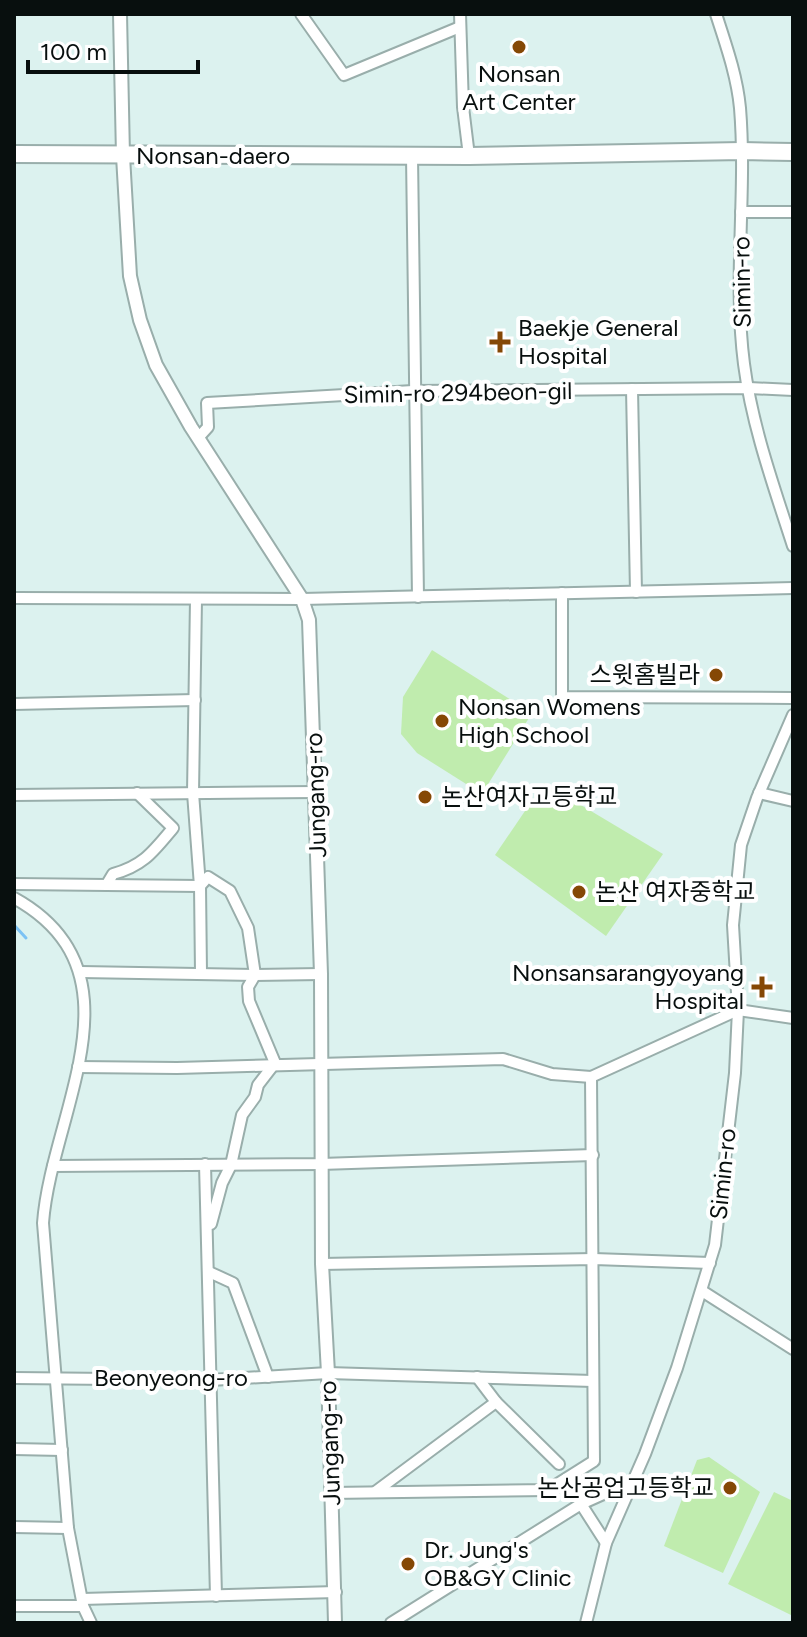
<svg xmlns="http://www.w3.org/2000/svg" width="807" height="1637" viewBox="0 0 807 1637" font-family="Figtree,'Noto Sans KR',sans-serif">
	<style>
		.green { fill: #c0ecae }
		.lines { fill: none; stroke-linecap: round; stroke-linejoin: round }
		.stream { stroke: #7cc2f4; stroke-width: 3 }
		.minor-casing { stroke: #99aeab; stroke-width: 14 }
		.tertiary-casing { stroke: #99aeab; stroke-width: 16 }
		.primary-casing { stroke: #99aeab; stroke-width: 20 }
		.minor { stroke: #fff; stroke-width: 10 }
		.tertiary { stroke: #fff; stroke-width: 12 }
		.primary { stroke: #fff; stroke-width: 16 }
		.poi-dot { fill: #854805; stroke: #fff; stroke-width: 3 }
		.labels { text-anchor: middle; stroke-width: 8; stroke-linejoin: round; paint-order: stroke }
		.poi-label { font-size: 24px; fill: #080f0e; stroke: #fff; text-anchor: start }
		.street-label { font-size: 24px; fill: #080f0e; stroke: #fff }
	</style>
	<rect width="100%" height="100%" fill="#dcf2ef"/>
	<g class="green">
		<polygon points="432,650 532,713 482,794 417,753 401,734 403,697"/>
		<polygon points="544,783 663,854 606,936 495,855"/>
		<polygon points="709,1457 760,1492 723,1573 664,1546 697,1460"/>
		<polygon points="774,1492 793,1501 793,1616 728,1584"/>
	</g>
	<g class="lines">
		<polyline class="stream" points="14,925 26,938"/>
		<g class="minor-casing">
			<g id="minor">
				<polyline points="301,14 344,75 460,27"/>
				<polyline points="460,14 463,107 469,156"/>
				<path d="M716 14C726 45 737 76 740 108 747 193 733 279 744 364 752 426 774 487 793 546"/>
				<polyline points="412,156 418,597"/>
				<polyline points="741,212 793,212"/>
				<polyline points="632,389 636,592"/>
				<polyline points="198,438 208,427 207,403 413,391 749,388 793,390"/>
				<polyline points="562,593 562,697 793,698"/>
				<polyline points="14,598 302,599 793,588"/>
				<polyline points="196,599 193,793 200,886 201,973"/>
				<polyline points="14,704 195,700"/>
				<polyline points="759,793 793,801"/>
				<polyline points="14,795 317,792"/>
				<polyline points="14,884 200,886"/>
				<path d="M107 884 113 874C143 866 153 852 173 828L137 793"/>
				<polyline points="200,886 208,877 230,891 248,928 255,975 248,987 249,1001 275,1063 258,1085 255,1097 242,1115 231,1165 222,1183 211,1224"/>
				<path d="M14 898C148 972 51 1113 43 1223L68 1528 83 1606 91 1623"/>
				<polyline points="81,972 255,975 321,974"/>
				<polyline points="738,1010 793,1018"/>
				<polyline points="78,1067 177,1068 503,1059 552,1074 591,1077 738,1010"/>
				<polyline points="205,1164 216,1596"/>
				<polyline points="53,1166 321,1164 593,1155"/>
				<polyline points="322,1264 594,1259 710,1263"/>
				<polyline points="209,1272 233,1283 268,1377"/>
				<polyline points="702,1291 793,1349"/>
				<polyline points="14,1378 211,1380 328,1373 593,1381"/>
				<polyline points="496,1402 559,1464"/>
				<polyline points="14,1449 62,1450"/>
				<polyline points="375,1492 496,1402 477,1377"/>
				<polyline points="331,1493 548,1490 594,1461 591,1077"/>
				<polyline points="581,1504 606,1543"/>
				<polyline points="14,1527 68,1528"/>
				<polyline points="82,1599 336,1592"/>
				<polyline points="14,1606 83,1606"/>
				<polyline points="391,1623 581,1504 630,1482"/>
				<polyline points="586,1623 606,1543 645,1454 677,1368 715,1245 735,1073 738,1010 733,925 741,845 757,798 793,715"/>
			</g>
		</g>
		<g class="tertiary-casing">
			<polyline id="tertiary" points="120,14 123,156 130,276 140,320 156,365 191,427 302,599 309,620 321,974 322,1264 328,1373 335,1623"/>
		</g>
		<g class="primary-casing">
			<polyline id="primary" points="14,154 469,156 742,151 793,152"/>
		</g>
		<use href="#minor" class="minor"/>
		<use href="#tertiary" class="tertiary"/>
		<use href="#primary" class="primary"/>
	</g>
	<g class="poi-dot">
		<circle cx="519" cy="47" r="8"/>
		<path d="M496 330h8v8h8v8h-8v8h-8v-8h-8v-8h8z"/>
		<circle cx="716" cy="675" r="8"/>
		<circle cx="442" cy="721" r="8"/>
		<circle cx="425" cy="797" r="8"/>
		<circle cx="579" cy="892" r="8"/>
		<path d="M758 975h8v8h8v8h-8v8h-8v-8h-8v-8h8z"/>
		<circle cx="730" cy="1488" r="8"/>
		<circle cx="408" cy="1564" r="8"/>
	</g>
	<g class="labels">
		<g class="poi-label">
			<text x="519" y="82" text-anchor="middle">Nonsan<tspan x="519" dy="28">Art Center</tspan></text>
			<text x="518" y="336">Baekje General<tspan x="518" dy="28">Hospital</tspan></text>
			<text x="700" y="683" text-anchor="end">스윗홈빌라</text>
			<text x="458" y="715">Nonsan Womens<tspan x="458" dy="28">High School</tspan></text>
			<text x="441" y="805">논산여자고등학교</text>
			<text x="595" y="900">논산 여자중학교</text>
			<text x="744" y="981" text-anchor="end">Nonsansarangyoyang<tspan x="744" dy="28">Hospital</tspan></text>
			<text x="714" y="1496" text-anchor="end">논산공업고등학교</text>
			<text x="424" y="1558">Dr. Jung's<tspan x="424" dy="28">OB&amp;GY Clinic</tspan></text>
		</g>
		<g class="street-label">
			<text x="213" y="164">Nonsan-daero</text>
			<text transform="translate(742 282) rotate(-91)" y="8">Simin-ro</text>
			<text transform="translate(458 393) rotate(-1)" y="8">Simin-ro 294beon-gil</text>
			<text transform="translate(316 795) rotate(-92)" y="8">Jungang-ro</text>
			<text transform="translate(723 1174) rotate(-84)" y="8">Simin-ro</text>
			<text x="171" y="1386">Beonyeong-ro</text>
			<text transform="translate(330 1443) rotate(-92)" y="8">Jungang-ro</text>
		</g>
	</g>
	<rect width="807" height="1637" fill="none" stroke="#080f0e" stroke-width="32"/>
	<path d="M28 60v12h170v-12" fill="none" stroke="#080f0e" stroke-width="4"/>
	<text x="40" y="60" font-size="24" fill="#080f0e" stroke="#ffffff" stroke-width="6" paint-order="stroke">100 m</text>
</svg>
